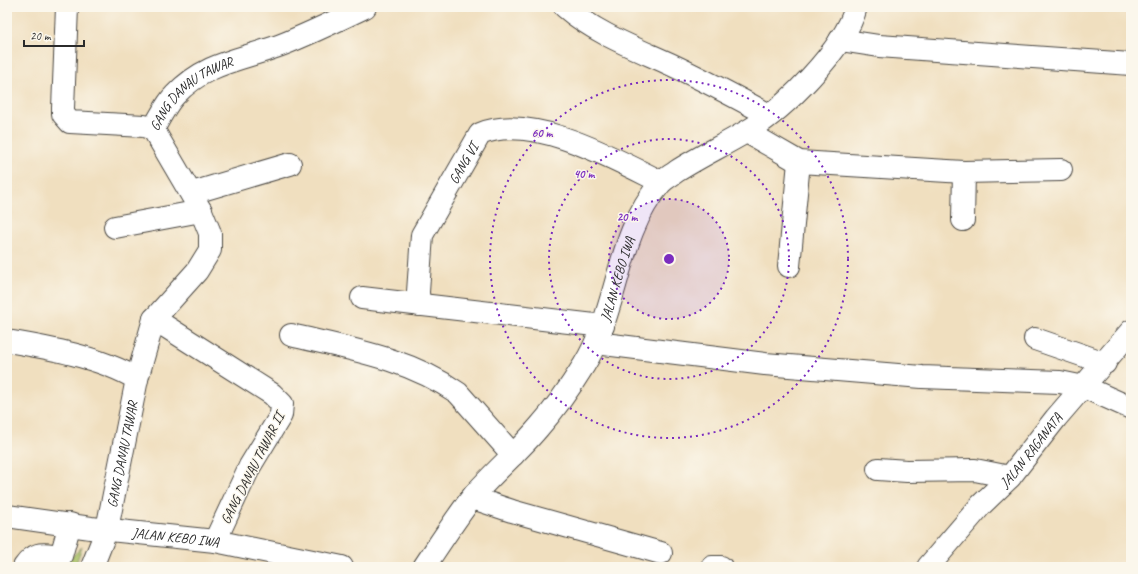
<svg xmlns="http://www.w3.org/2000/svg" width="1138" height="574" viewBox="0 0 1138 574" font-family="Caveat,sans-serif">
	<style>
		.green { fill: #a9c166; stroke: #6a7648 }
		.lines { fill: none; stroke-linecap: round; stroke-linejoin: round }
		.minor-casing { stroke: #494641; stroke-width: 24 }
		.minor { stroke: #fff; stroke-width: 22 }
		.ring { fill: none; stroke: #7b2cbf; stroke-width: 2; stroke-dasharray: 2 4 }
		.labels { text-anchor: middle; stroke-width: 3; stroke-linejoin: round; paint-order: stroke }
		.street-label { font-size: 14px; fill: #2b2b2b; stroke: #fbf7ec }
		.centre { fill: #7b2cbf; stroke: #fbf7ec; stroke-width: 2 }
		.ring-label { font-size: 12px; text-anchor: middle; font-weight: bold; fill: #7b2cbf; stroke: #fbf7ec; stroke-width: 3; stroke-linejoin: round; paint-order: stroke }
	</style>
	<rect width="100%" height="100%" fill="#fbf7ec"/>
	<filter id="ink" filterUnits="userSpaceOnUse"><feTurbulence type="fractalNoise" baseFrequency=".025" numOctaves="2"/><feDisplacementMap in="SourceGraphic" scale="8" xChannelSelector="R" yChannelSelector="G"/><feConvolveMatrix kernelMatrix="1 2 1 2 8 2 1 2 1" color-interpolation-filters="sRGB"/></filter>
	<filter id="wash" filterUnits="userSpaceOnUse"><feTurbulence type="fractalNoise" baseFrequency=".012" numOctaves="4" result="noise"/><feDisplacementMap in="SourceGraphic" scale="16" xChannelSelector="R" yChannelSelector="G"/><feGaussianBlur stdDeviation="0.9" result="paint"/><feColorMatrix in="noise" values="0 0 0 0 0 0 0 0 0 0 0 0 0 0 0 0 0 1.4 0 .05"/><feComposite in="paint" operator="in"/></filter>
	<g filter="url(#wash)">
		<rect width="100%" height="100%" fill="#f0dfbf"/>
		<polygon class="green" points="82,547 75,567 61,567"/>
	</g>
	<g filter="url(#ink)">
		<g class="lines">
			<g class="minor-casing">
				<g id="minor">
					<polyline points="67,7 63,108 63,114 70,122 144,126 153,129"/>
					<path d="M565 7C595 33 635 48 670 64 704 80 736 97 769 115"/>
					<polyline points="840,40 879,46 1131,64"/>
					<path id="s1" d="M153 129C160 118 166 104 175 95 206 62 241 60 281 45 309 34 338 20 365 7"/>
					<polyline points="747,132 799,162 964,172 1061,170"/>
					<polyline points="192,193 290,164"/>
					<polyline points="963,220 964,172"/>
					<polyline points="115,227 201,211"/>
					<polyline points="789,266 799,162"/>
					<polyline points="362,298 603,326"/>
					<path id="s2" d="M419 305 418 292 422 235 480 134C531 112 615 159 661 182"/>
					<polyline points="154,319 272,394 282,404 281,415 250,466 215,541"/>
					<path d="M291 335C350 349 408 358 458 393L513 455"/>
					<polyline points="1035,339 1105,363"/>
					<path d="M7 341C49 348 100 357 137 379"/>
					<polyline points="596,343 765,364 922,377 1060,382 1084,387 1131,408"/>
					<polyline points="878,469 907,471 975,470 1010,477"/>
					<polyline points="473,498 512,511 661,553"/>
					<path id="s3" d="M7 516 91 528 215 541 342 567"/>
					<path d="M24 567C36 550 43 554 61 556L70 524"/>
					<path id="s4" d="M92 567 107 529 137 379 154 319 197 271 210 250V233L201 211 153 129"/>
					<path id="s5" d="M424 567C440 543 456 518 474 495 495 471 519 451 539 427 556 408 571 386 584 365 619 309 616 235 660 184 664 179 672 175 677 171 699 157 722 146 744 133 782 112 845 49 856 7"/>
					<polyline points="712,567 721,567"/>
					<path id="s6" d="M928 567 981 505 1010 477 1056 418 1131 331"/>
				</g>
			</g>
			<use href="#minor" class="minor"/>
		</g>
	</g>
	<circle cx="669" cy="259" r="60" fill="#7b2cbf" fill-opacity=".12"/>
	<g class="ring">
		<circle cx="669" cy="259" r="60"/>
		<circle cx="669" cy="259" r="120"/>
		<circle cx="669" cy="259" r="179"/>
	</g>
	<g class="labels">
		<g class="street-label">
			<text dy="5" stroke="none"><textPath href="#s1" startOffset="54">GANG DANAU TAWAR</textPath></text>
			<text dy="5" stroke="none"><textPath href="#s2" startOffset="153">GANG VI</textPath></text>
			<text dy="5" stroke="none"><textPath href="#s5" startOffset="351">JALAN KEBO IWA</textPath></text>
			<text dy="5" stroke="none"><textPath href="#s6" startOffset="156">JALAN RAGANATA</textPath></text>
			<text dy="5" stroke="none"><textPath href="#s4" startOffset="117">GANG DANAU TAWAR</textPath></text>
			<text transform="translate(252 468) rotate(-63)" y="5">GANG DANAU TAWAR II</text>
			<text dy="5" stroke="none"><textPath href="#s3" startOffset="170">JALAN KEBO IWA</textPath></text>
		</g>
	</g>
	<circle cx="669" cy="259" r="6" class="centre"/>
	<g class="ring-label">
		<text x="542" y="137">60 m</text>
		<text x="584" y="178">40 m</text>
		<text x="627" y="221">20 m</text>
	</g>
	<rect width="1138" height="574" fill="none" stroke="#fbf7ec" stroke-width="24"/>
	<path d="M24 40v6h60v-6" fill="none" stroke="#2b2b2b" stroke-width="2"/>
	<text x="30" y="40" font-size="12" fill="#2b2b2b" stroke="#fbf7ec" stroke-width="3" paint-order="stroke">20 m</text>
</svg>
